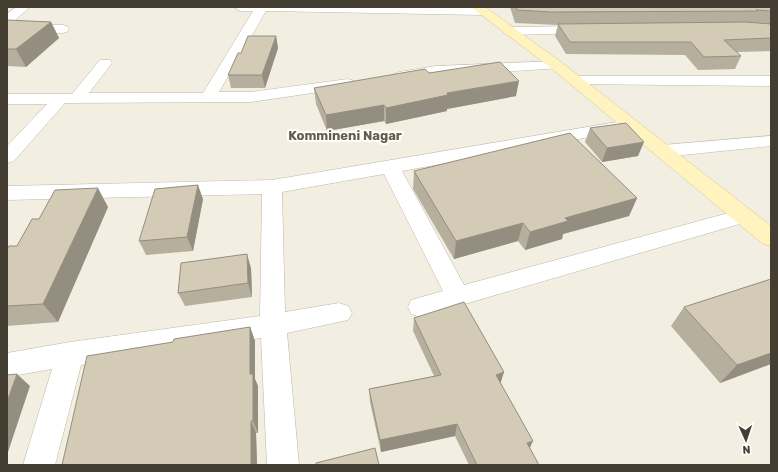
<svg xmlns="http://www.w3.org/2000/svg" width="778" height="472" viewBox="0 0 778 472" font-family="Rubik,sans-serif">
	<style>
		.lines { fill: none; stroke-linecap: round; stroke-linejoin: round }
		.street-casing { stroke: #beb7a4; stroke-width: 1 }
		.secondary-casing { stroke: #d4c78f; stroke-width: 1 }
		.street { fill: #fff; fill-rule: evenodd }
		.secondary { fill: #fff4bf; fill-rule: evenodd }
		.wall { fill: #b6af9d }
		.shaded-wall { fill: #948e80 }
		.building { fill: #d4cbb7; stroke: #948e80 }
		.labels { text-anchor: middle; stroke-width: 4; stroke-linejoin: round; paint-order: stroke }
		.neighbourhood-label { font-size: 13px; font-weight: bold; fill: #675d49; stroke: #fff }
	</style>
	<rect width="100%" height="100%" fill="#f2eee2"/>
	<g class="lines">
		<g class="street-casing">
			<g id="street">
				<polygon points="16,7 30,7 12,23 7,24 7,14"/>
				<polygon points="234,7 482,7 488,11 482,15 266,11 219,92 251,92 348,79 354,81 356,84 354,87 251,102 65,103 14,161 7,163 7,146 47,104 7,104 7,94 72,94 100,60 110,60 112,63 89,93 203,93 253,11 240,11"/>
				<polygon points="7,24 62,25 67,26 69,29 67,32 62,33 7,32"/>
				<polygon points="586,26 591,27 593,30 591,33 510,35 505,34 503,31 505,28 510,27"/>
				<polygon points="556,61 561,62 563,65 561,68 436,76 399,82 394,80 391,77 394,74 399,72 436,66"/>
				<polygon points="576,76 771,76 771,86 570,84 568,81 570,78"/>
				<polygon points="617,122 623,123 626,127 623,131 402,171 464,285 743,209 750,211 754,216 750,221 420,317 411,314 408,307 411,300 443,291 384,174 282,192 285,312 339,303 348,306 352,313 348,320 287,333 299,465 267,465 261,338 81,365 55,465 23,465 52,369 7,377 7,353 70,342 260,316 262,194 7,200 7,186 272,180"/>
				<polygon points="771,136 771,146 663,157 656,155 654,151 656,147 663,145"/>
			</g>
		</g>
		<g class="secondary-casing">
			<polygon id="secondary" points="471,7 485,7 561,62 771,226 771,246 763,244 551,68"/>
		</g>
		<use href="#street" class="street"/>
		<use href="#secondary" class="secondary"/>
	</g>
	<g class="wall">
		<polygon points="510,7 771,7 771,51 737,52 741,56 735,69 698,70 685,55 566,54 555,36 558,25 515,23"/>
		<polygon points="7,20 51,22 59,38 26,67 7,66"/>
		<polygon points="276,36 278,48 265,88 231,88 228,75 241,53"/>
		<polygon points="429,73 516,96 447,109 447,111 386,124 384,121 327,131 316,104 314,88"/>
		<polygon points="590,128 638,156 602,162 585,142"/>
		<polygon points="414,171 637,198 629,216 563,234 562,239 525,250 518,241 454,259 413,189"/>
		<polygon points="203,199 193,251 146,255 139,241"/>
		<polygon points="108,207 58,322 7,326 7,249 17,246 39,219"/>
		<polygon points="251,268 252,297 185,306 178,293"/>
		<polygon points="771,279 771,364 720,383 671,326 684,307"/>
		<polygon points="414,318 500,383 530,448 539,465 469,465 455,436 381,452 370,402 369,389 434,376 413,331"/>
		<polygon points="250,327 255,341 255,379 258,386 258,433 256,433 257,465 62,465 173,342"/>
	</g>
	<g class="shaded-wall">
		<polygon points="51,22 59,38 26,67 16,49"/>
		<polygon points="276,36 278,48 265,88 262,75"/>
		<polygon points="519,81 516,96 447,109 447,111 386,124 386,108 447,93"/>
		<polygon points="384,105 384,121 327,131 326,115"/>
		<polygon points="644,142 638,156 602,162 607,148"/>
		<polygon points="198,185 203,199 193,251 187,237"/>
		<polygon points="98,188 108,207 58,322 43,304"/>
		<polygon points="637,198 629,216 563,234 562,239 525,250 530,232 565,218"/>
		<polygon points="523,223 518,241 454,259 456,241"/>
		<polygon points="247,254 251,268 252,297 248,283"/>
		<polygon points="250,327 255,341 255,379 258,386 258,433 253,421 250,374"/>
		<polygon points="771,353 771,364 720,383 737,365"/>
		<polygon points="504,372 500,385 496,375"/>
		<polygon points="17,374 30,386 7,455 7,402"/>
		<polygon points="251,421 256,433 257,465 251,465"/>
		<polygon points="457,424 455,436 381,452 380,440"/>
		<polygon points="533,441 528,452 527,443"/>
	</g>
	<g class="building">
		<polygon points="516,7 771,7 771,11 756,10 758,11 551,12 517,10"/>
		<polygon points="7,20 51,22 16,49 7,49"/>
		<polygon points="746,22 771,24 771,38 724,40 741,56 704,57 691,42 570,42 558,24"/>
		<polygon points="248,36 276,36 262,75 228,75 238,53 241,53"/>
		<polygon points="500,62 519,81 447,93 448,95 386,108 384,105 326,115 314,88 425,69 429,73"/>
		<polygon points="626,123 644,142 607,148 590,128"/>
		<polygon points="570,133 637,198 565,218 568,221 530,232 523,223 456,241 414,171"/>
		<polygon points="198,185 187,237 139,241 155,189"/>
		<polygon points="98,188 43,304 7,306 7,249 9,246 17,246 32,219 39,219 55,190"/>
		<polygon points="247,254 248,283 178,293 181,263"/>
		<polygon points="771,279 771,353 737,365 684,307"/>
		<polygon points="464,302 504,372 496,375 533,441 527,443 539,465 477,465 457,424 380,440 369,389 441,375 414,318"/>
		<polygon points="250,327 250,374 253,374 253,421 251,421 251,465 62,465 87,356 173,342 174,339"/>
		<polygon points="17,374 7,402 7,375"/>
		<polygon points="375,448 379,465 316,465 316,463"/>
	</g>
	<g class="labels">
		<g class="neighbourhood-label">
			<text x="345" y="140">Kommineni Nagar</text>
		</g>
	</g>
	<rect width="778" height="472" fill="none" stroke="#443e32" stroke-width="16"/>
	<g transform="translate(746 440) rotate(177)" stroke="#ffffff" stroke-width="3" paint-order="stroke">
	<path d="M0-3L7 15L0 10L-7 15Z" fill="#443e32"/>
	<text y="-6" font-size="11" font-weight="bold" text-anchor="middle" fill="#443e32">N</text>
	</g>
</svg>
